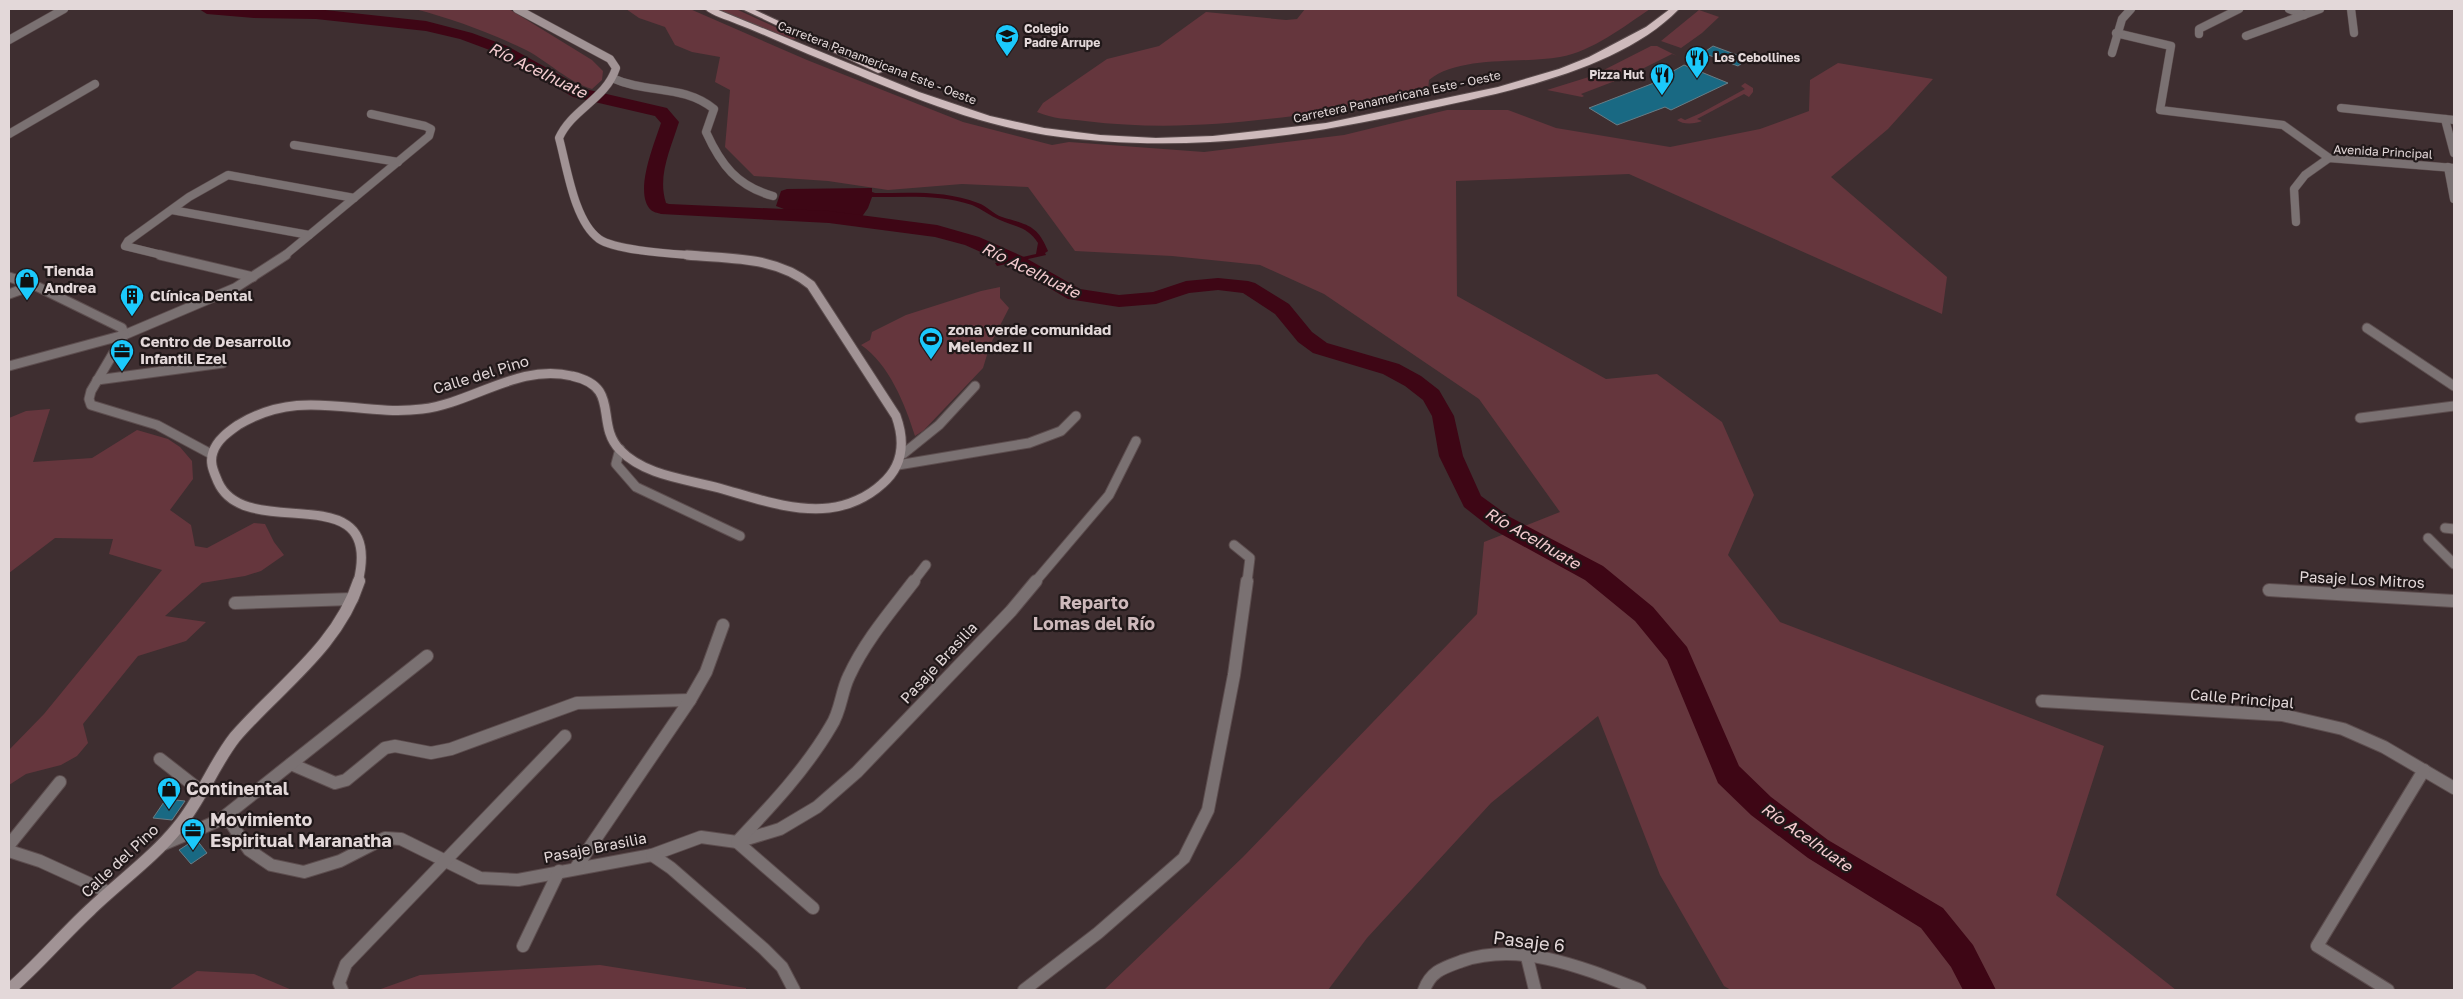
<svg xmlns="http://www.w3.org/2000/svg" width="2463" height="999" viewBox="0 0 2463 999" font-family="'Golos Text',sans-serif">
	<style>
		.green { fill: #65363d }
		.water { fill: #3e0615 }
		.lines { fill: none; stroke-linecap: round; stroke-linejoin: round }
		.river { fill: #3e0615; fill-rule: evenodd }
		.building { fill: #196983; stroke: #6a7c84 }
		.minor-far2-casing { stroke: #5c4d4e; stroke-width: 9 }
		.minor-far1-casing { stroke: #5c4d4e; stroke-width: 11 }
		.minor-casing { stroke: #5c4d4e; stroke-width: 14 }
		.tertiary-casing { stroke: #5c4d4e; stroke-width: 11 }
		.secondary-far2-casing { stroke: #5c4d4e; stroke-width: 9 }
		.secondary-far1-casing { stroke: #5c4d4e; stroke-width: 11 }
		.secondary-casing { stroke: #5c4d4e; stroke-width: 14 }
		.trunk-casing { stroke: #5c4d4e; stroke-width: 2 }
		.minor-far2 { stroke: #7a7172; stroke-width: 8 }
		.minor-far1 { stroke: #7a7172; stroke-width: 9 }
		.minor { stroke: #7a7172; stroke-width: 12 }
		.tertiary { stroke: #7a7172; stroke-width: 9 }
		.secondary-far2 { stroke: #a19395; stroke-width: 8 }
		.secondary-far1 { stroke: #a19395; stroke-width: 9 }
		.secondary { stroke: #a19395; stroke-width: 12 }
		.trunk { fill: #cebabc; fill-rule: evenodd }
		.labels { text-anchor: middle; stroke-width: 4.5; stroke-linejoin: round; paint-order: stroke }
		.far-poi-label { font-size: 12px; font-weight: bold; fill: #e3d8d9; stroke: #201819; text-anchor: start }
		.far-street-label { font-size: 12px; fill: #e3d8d9; stroke: #201819 }
		.poi-label { font-size: 15px; font-weight: bold; fill: #e3d8d9; stroke: #201819; text-anchor: start }
		.street-label { font-size: 15px; fill: #e3d8d9; stroke: #201819 }
		.water-label { font-size: 16px; font-style: italic; fill: #f4ccd0; stroke: #201819 }
		.quarter-label { font-size: 18px; font-weight: bold; fill: #ceb9bb; stroke: #201819 }
		.near-poi-label { font-size: 18px; font-weight: bold; fill: #e3d8d9; stroke: #201819; text-anchor: start }
		.near-street-label { font-size: 18px; fill: #e3d8d9; stroke: #201819 }
	</style>
	<rect width="100%" height="100%" fill="#3e2e30"/>
	<g class="green">
		<path d="M415 9H509L592 60 603 71 602 80 592 89C568 82 549 62 526 50 491 33 453 19 415 9Z"/>
		<polygon points="626,9 690,9 807,60 963,122 1052,145 1069,142 1204,152 1344,135 1447,110 1508,110 1556,128 1670,147 1760,129 1809,111 1810,80 1838,63 1933,79 1888,129 1831,177 1947,277 1942,314 1629,174 1456,181 1457,296 1606,379 1657,374 1722,422 1754,495 1728,555 1780,622 2104,746 2056,895 2176,990 1731,990 1724,986 1660,875 1598,716 1491,803 1367,938 1328,990 1104,990 1243,857 1477,614 1484,542 1560,512 1479,399 1324,294 1260,265 1172,256 1075,251 1028,187 962,184 888,190 828,181 754,176 725,147 730,90 715,82 720,57 692,52 675,45 665,27 639,18"/>
		<polygon points="715,9 736,9 799,38 791,40"/>
		<path d="M1305 9H1650C1623 27 1593 51 1560 57 1522 64 1460 55 1429 80L1428 90C1384 103 1339 110 1294 116 1221 125 1159 130 1085 121 1068 119 1053 119 1037 112L1043 103 1107 59 1159 46 1206 12 1286 20 1297 19Z"/>
		<polygon points="1699,10 1725,19 1719,17 1702,33 1681,48 1661,41"/>
		<polygon points="1651,46 1657,46 1677,56 1672,54 1628,76 1581,94 1584,96 1582,97 1547,90 1592,76"/>
		<path d="M1745 83 1753 88V92L1749 97 1744 94 1697 119 1702 121C1695 124 1683 125 1677 120L1681 118 1685 120 1701 113 1745 89 1741 86Z"/>
		<path d="M1000 287V298L1009 308 990 345 983 368 924 430 915 436C905 404 889 364 861 345L870 340 872 332 906 315 981 291Z"/>
		<polygon points="50,409 33,462 92,458 137,430 168,439 180,447 192,461 193,479 170,510 191,525 195,546 207,548 254,523 265,524 274,542 284,555 261,571 245,576 202,583 165,616 206,622 186,641 138,656 83,724 88,743 77,756 61,765 26,774 9,785 9,750 44,714 162,570 109,554 113,539 55,538 9,573 9,418 26,411"/>
		<polygon points="600,965 746,988 746,990 378,990 420,975"/>
		<polygon points="197,971 254,974 292,990 169,990"/>
	</g>
	<path class="water" d="M872 188V192L875 193C910 193 945 190 978 203 987 206 993 214 1002 217 1027 225 1037 224 1048 251L1045 253 1046 255 997 266 995 263 1036 254 1038 243C1028 227 1016 227 1000 220 990 216 982 209 972 205 940 194 906 197 872 197L868 208 861 218 792 212 776 206 781 191 787 189Z"/>
	<g class="lines">
		<path class="river" d="M199 9H316L426 21 472 33 507 46 585 89 667 108 679 122C671 148 657 176 666 203L669 204 829 211 937 225 979 237 1024 257 1080 289 1119 295 1153 292 1186 281 1218 278 1248 281 1255 283 1289 304 1312 332 1327 343 1399 364 1421 376 1439 390 1454 416 1463 456 1481 496 1510 517 1603 566 1653 607 1687 647 1739 766 1771 797 1828 840 1943 908 1973 945 1996 990H1963L1951 967 1921 928 1808 858 1751 815 1718 783 1667 660 1635 621 1585 580 1492 529 1464 507 1439 456 1432 416 1423 400 1405 386 1383 374 1313 353 1298 342 1275 314 1243 293 1218 290 1189 293 1156 304 1119 307 1068 299 1010 265 965 245 935 237 829 223 661 214C658 213 653 212 651 210 633 193 655 142 661 123L655 116 573 97 495 52 460 39 426 31 316 19 254 18 207 14Z"/>
	</g>
	<g class="building">
		<polygon points="1713,46 1748,59 1738,66 1703,53"/>
		<polygon points="1684,65 1728,83 1671,110 1665,107 1617,125 1589,108 1672,76 1668,74"/>
		<polygon points="166,799 185,801 172,820 153,818"/>
		<polygon points="196,839 207,853 191,864 179,850"/>
	</g>
	<g class="lines">
		<g class="minor-far2-casing">
			<g id="minor-far2">
				<polyline points="2289,9 2304,15"/>
				<polyline points="2351,9 2354,33"/>
				<polyline points="2116,33 2171,46 2160,110 2283,125 2329,158"/>
				<polyline points="2199,34 2199,29 2239,9"/>
				<polyline points="2246,36 2320,9"/>
				<polyline points="9,40 64,9"/>
				<polyline points="2112,53 2122,19 2131,9"/>
				<path d="M612 78C647 94 683 84 714 109L706 132C721 165 737 186 773 196"/>
				<polyline points="2341,108 2454,120"/>
				<polyline points="2445,119 2454,153"/>
				<polyline points="9,134 95,84"/>
				<polyline points="294,145 398,162"/>
				<polyline points="2448,167 2454,199"/>
				<polyline points="172,210 309,235"/>
				<polyline points="2296,222 2294,189 2305,175 2329,158 2454,168"/>
				<polyline points="166,256 125,246 128,241 189,197 228,175 354,198"/>
				<polyline points="284,256 429,136 431,129 425,126 371,114"/>
			</g>
		</g>
		<g class="minor-far1-casing">
			<g id="minor-far1">
				<polyline points="160,255 253,277"/>
				<polyline points="9,277 34,285 122,328 124,335 235,288 286,255"/>
				<polyline points="9,294 34,285"/>
				<polyline points="2367,328 2454,386"/>
				<polyline points="97,380 223,363"/>
				<polyline points="2360,418 2454,406"/>
				<polyline points="620,449 616,464 636,487 740,536"/>
				<polyline points="903,454 939,425 975,386"/>
				<polyline points="898,465 1029,443 1061,431 1076,416"/>
				<polyline points="2445,528 2454,529"/>
				<polyline points="2428,538 2454,564"/>
				<polyline points="1234,545 1250,558 1247,582"/>
				<polyline points="913,582 926,565"/>
				<polyline points="1035,582 1109,495 1136,441"/>
			</g>
		</g>
		<g class="minor-casing">
			<g id="minor">
				<polyline points="2269,590 2454,601"/>
				<polyline points="235,603 352,599"/>
				<polyline points="2042,701 2282,715 2343,729 2384,747 2454,788"/>
				<polyline points="160,759 201,791"/>
				<polyline points="291,764 335,783 346,780 385,748 395,746 431,753 451,749 577,703 690,700"/>
				<polyline points="220,820 427,656"/>
				<polyline points="164,844 220,820 231,823 249,850 271,865 304,872 340,861 385,838 401,839 480,878 518,880 652,855 701,837 737,842 780,829 817,807 857,772 1011,611 1036,581"/>
				<polyline points="9,845 60,782"/>
				<polyline points="9,851 40,861 108,892"/>
				<polyline points="652,855 671,868 764,949 782,967 794,990"/>
				<polyline points="575,869 690,700 706,672 723,625"/>
				<path d="M813 908 737 842C771 806 806 769 831 726 841 711 841 692 849 676 865 641 891 611 914 581"/>
				<polyline points="523,946 559,871"/>
				<polyline points="1527,957 1535,990"/>
				<polyline points="342,990 339,983 346,964 565,736"/>
				<polyline points="1024,990 1098,933 1184,858 1208,810 1234,675 1247,581"/>
				<path d="M1424 990C1431 971 1443 968 1462 961 1521 941 1584 968 1640 990"/>
				<polyline points="2388,990 2317,946 2424,770"/>
			</g>
		</g>
		<g class="tertiary-casing">
			<g id="tertiary">
				<polyline points="124,335 91,391 89,399 91,405 157,425 211,454"/>
				<polyline points="9,366 124,335"/>
			</g>
		</g>
		<g class="secondary-far2-casing">
			<path id="secondary-far2" d="M517 9 610 59 616 68C606 99 572 109 559 138 567 167 574 221 599 239 616 251 678 254 700 256"/>
		</g>
		<g class="secondary-far1-casing">
			<path id="secondary-far1" d="M358 582C385 472 246 545 218 482 214 472 209 463 213 452 217 440 228 432 238 425 302 386 356 417 422 409 473 403 519 363 572 376 622 387 594 423 620 450 645 476 687 479 719 488 755 498 792 512 829 508 848 506 868 497 882 484 904 465 905 441 896 416L811 285C776 256 730 259 687 255"/>
		</g>
		<g class="secondary-casing">
			<path id="secondary" d="M9 990C38 965 62 936 90 910 119 882 153 858 178 827 201 800 213 765 235 737 278 687 338 647 359 581"/>
		</g>
		<g class="trunk-casing">
			<g id="trunk">
				<path d="M705 9H716L919 92 990 116 1044 128 1100 135 1156 138 1213 136 1326 123 1498 87 1559 69 1589 57 1646 27 1670 9H1679C1618 72 1497 94 1414 112 1347 126 1279 139 1210 142 1155 145 1101 143 1046 135 963 122 885 86 808 54 784 44 761 33 737 24 726 19 712 16 705 9Z"/>
				<polygon points="742,9 753,9 886,71 878,73"/>
			</g>
		</g>
		<use href="#minor-far2" class="minor-far2"/>
		<use href="#minor-far1" class="minor-far1"/>
		<use href="#minor" class="minor"/>
		<use href="#tertiary" class="tertiary"/>
		<use href="#secondary-far2" class="secondary-far2"/>
		<use href="#secondary-far1" class="secondary-far1"/>
		<use href="#secondary" class="secondary"/>
		<use href="#trunk" class="trunk"/>
	</g>
	<defs>
		<g id="school-pin" transform="scale(1.25)"><path d="M0 17L-7.5 6A9.5 9.5 0 1 1 7.5 6Z" fill="#1bc9fc" stroke="#201819"/><path d="M0-5L7-2L0 1L-7-2ZM-4 1L0 2.5L4 1V4Q0 6-4 4Z" fill="#111"/></g>
		<g id="restaurant-pin" transform="scale(1.25)"><path d="M0 17L-7.5 6A9.5 9.5 0 1 1 7.5 6Z" fill="#1bc9fc" stroke="#201819"/><path d="M-5-6h1v4h1v-4h1v4h1v-4h1v5L-1.5 .5V6h-2V.5L-5-1ZM5-6V6H3V1.5H1.5Q1.5-4 5-6Z" fill="#111"/></g>
		<g id="shop-pin" transform="scale(1.25)"><path d="M0 17L-7.5 6A9.5 9.5 0 1 1 7.5 6Z" fill="#1bc9fc" stroke="#201819"/><path d="M-5-2.5h2.3a2.7 3.5 0 0 1 5.4 0H5L5.5 6h-11ZM-1.5-2.5h3a1.5 2.3 0 0 0-3 0Z" fill="#111"/></g>
		<g id="building-pin" transform="scale(1.25)"><path d="M0 17L-7.5 6A9.5 9.5 0 1 1 7.5 6Z" fill="#1bc9fc" stroke="#201819"/><path d="M-4-6H4V6H1V3H-1V6H-4ZM-2.5-4.3h1.7v1.8h-1.7ZM.8-4.3h1.7v1.8H.8ZM-2.5-1h1.7V.8h-1.7ZM.8-1h1.7V.8H.8Z" fill="#111"/></g>
		<g id="stadium-pin" transform="scale(1.25)"><path d="M0 17L-7.5 6A9.5 9.5 0 1 1 7.5 6Z" fill="#1bc9fc" stroke="#201819"/><path d="M0-5a6.5 5 0 1 0 0 10a6.5 5 0 1 0 0-10ZM-3.5-1.8h7v3.6h-7Z" fill="#111"/></g>
		<g id="office-pin" transform="scale(1.25)"><path d="M0 17L-7.5 6A9.5 9.5 0 1 1 7.5 6Z" fill="#1bc9fc" stroke="#201819"/><path d="M-6-3h4V-5.5h4V-3h4V5H-6ZM-1-4.5V-3h2v-1.5ZM-6 0V1H6V0Z" fill="#111"/></g>
	</defs>
	<g fill-rule="evenodd">
		<use href="#school-pin" x="1007" y="36"/>
		<use href="#restaurant-pin" x="1697" y="58"/>
		<use href="#restaurant-pin" x="1662" y="75"/>
		<use href="#shop-pin" x="27" y="280"/>
		<use href="#building-pin" x="132" y="296"/>
		<use href="#stadium-pin" x="931" y="339"/>
		<use href="#office-pin" x="122" y="351"/>
		<use href="#shop-pin" x="169" y="789"/>
		<use href="#office-pin" x="193" y="830"/>
	</g>
	<g class="labels">
		<g class="far-poi-label">
			<text x="1024" y="33">Colegio<tspan x="1024" dy="14">Padre Arrupe</tspan></text>
			<text x="1714" y="62">Los Cebollines</text>
			<text x="1644" y="79" text-anchor="end">Pizza Hut</text>
		</g>
		<g class="far-street-label">
			<text transform="translate(877 63) rotate(21)" y="4">Carretera Panamericana Este - Oeste</text>
			<text transform="translate(1397 97) rotate(-12)" y="4">Carretera Panamericana Este - Oeste</text>
			<text transform="translate(2383 152) rotate(3)" y="4">Avenida Principal</text>
		</g>
		<g class="poi-label">
			<text x="44" y="276">Tienda<tspan x="44" dy="17">Andrea</tspan></text>
			<text x="150" y="301">Clínica Dental</text>
			<text x="948" y="335">zona verde comunidad<tspan x="948" dy="17">Melendez II</tspan></text>
			<text x="140" y="347">Centro de Desarrollo<tspan x="140" dy="17">Infantil Ezel</tspan></text>
		</g>
		<g class="street-label">
			<text transform="translate(481 375) rotate(-17)" y="5">Calle del Pino</text>
			<text transform="translate(2362 580) rotate(3)" y="5">Pasaje Los Mitros</text>
			<text transform="translate(939 663) rotate(-47)" y="5">Pasaje Brasilia</text>
			<text transform="translate(2242 699) rotate(5)" y="5">Calle Principal</text>
			<text transform="translate(595 848) rotate(-11)" y="5">Pasaje Brasilia</text>
			<text transform="translate(120 861) rotate(-43)" y="5">Calle del Pino</text>
		</g>
		<g class="water-label">
			<text transform="translate(538 70) rotate(26)" y="6">Río Acelhuate</text>
			<text transform="translate(1031 270) rotate(26)" y="6">Río Acelhuate</text>
			<text transform="translate(1533 538) rotate(30)" y="6">Río Acelhuate</text>
			<text transform="translate(1807 837) rotate(35)" y="6">Río Acelhuate</text>
		</g>
		<g class="quarter-label">
			<text x="1094" y="609">Reparto<tspan x="1094" dy="21">Lomas del Río</tspan></text>
		</g>
		<g class="near-poi-label">
			<text x="186" y="795">Continental</text>
			<text x="210" y="826">Movimiento<tspan x="210" dy="21">Espiritual Maranatha</tspan></text>
		</g>
		<g class="near-street-label">
			<text transform="translate(1529 942) rotate(7)" y="6">Pasaje 6</text>
		</g>
	</g>
	<rect width="2463" height="999" fill="none" stroke="#e3d8d9" stroke-width="20"/>
</svg>
